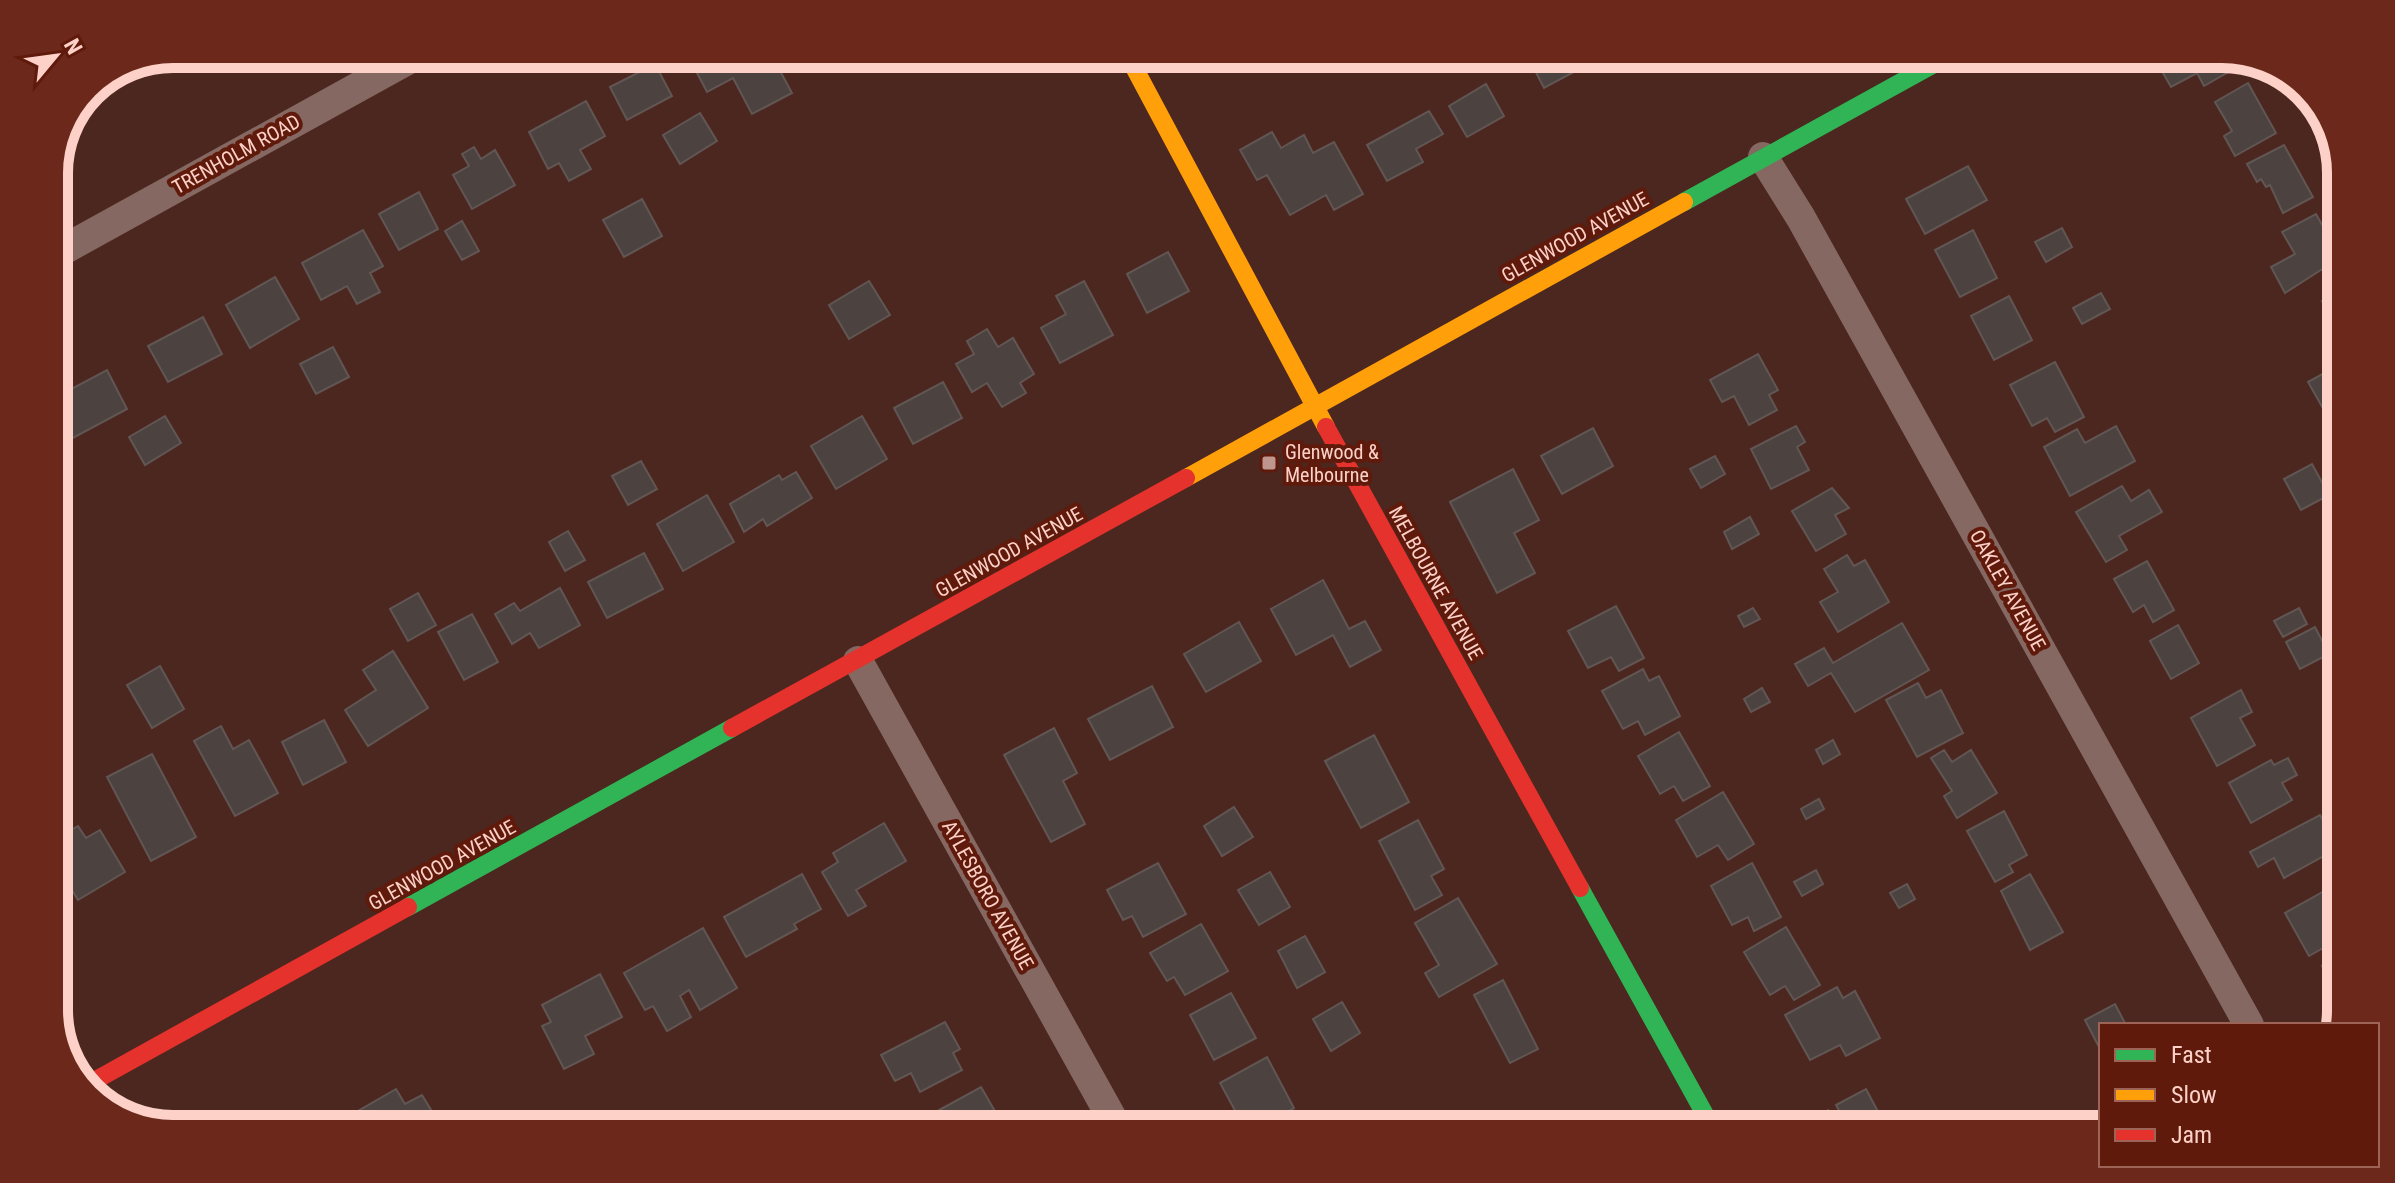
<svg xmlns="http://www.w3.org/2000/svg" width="2395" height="1183" viewBox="0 0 2395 1183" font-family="'Roboto Condensed',sans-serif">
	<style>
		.building { fill: #4c4341; stroke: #615653; stroke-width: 2 }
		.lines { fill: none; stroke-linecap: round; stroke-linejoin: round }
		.street { stroke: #866862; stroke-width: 30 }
		.fast { stroke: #30b455; stroke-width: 18 }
		.slow { stroke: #ff9f0a; stroke-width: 18 }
		.jam { stroke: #e5322d; stroke-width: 18 }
		.poi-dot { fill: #bf968d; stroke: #5f1a0c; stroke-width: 3 }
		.labels { text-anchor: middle; stroke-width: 8; stroke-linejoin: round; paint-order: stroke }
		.street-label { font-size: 20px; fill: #fdd1c8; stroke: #5f1a0c }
		.poi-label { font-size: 20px; fill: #fdd1c8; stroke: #5f1a0c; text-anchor: start }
		.rim { fill: none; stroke: #fdd1c8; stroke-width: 10 }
	</style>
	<rect width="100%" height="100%" fill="#4c271f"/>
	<g class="building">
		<polygon points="687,54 771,54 792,93 752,114 733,78 707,92"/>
		<polygon points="1598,54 1600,58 1544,88 1527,55"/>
		<polygon points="2152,54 2222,54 2236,57 2241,65 2204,86 2197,73 2171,87"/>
		<polygon points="655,64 672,96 627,120 610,87"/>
		<polygon points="2248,83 2276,133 2235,156 2224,136 2232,131 2215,102"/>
		<polygon points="1486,84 1504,116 1467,137 1449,106"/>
		<polygon points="586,101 605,136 580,150 591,169 569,181 559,163 548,169 529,132"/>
		<polygon points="1429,111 1443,134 1416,149 1423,162 1387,181 1367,145"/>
		<polygon points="700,113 717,141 680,164 663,135"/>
		<polygon points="1272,132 1281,148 1304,135 1313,153 1334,142 1363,194 1334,210 1326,195 1290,215 1267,175 1257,180 1240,150"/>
		<polygon points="2284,145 2313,197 2283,213 2270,185 2266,187 2261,179 2257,182 2247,164"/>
		<polygon points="474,147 481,159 495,150 515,185 472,209 453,175 469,166 462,154"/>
		<polygon points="1968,166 1987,200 1925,234 1906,199"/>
		<polygon points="419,192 438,229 399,250 379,214"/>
		<polygon points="642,199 662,236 624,257 603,220"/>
		<polygon points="2316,214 2325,230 2330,227 2341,246 2341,257 2285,293 2271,267 2295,254 2282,232"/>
		<polygon points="462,221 479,251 462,260 445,231"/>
		<polygon points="2062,228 2072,247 2046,262 2035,242"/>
		<polygon points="363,230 383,266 370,273 380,292 357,304 347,286 321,300 302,263"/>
		<polygon points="1973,230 1997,278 1960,297 1935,250"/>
		<polygon points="1168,252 1189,291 1147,313 1127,274"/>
		<polygon points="275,277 299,319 250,348 226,305"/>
		<polygon points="869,281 890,315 849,339 829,305"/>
		<polygon points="1084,281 1113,335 1060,363 1041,328 1066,314 1056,296"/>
		<polygon points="2341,290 2341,334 2322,301"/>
		<polygon points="2101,293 2110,309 2082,324 2073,308"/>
		<polygon points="2009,296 2032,340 1994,360 1971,316"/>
		<polygon points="203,317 222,354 168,382 148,346"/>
		<polygon points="987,329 998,347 1013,338 1034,374 1020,383 1026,393 1002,407 987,383 972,392 956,364 974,354 967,341"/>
		<polygon points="333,347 349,377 316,394 300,364"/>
		<polygon points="1758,354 1778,390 1769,395 1777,410 1749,425 1734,396 1722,402 1710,380"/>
		<polygon points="2055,362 2084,417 2055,432 2047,418 2032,426 2010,385"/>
		<polygon points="2341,364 2341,409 2330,415 2329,419 2308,382"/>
		<polygon points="107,370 127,409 58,446 54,438 54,398"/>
		<polygon points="943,382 962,418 913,444 894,408"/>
		<polygon points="165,416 181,443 145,465 129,437"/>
		<polygon points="862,416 887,459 836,489 811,446"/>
		<polygon points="1796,426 1805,442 1797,447 1809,470 1771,489 1751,449"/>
		<polygon points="2116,426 2135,461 2070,496 2044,447 2077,429 2085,443"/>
		<polygon points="1593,428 1613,466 1562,494 1541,456"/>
		<polygon points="1715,456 1725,474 1701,488 1690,469"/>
		<polygon points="641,461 657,489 628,505 612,476"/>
		<polygon points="2312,464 2329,495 2301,510 2284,479"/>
		<polygon points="1513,469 1539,520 1514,533 1535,573 1497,593 1450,502"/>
		<polygon points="796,472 812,498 767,526 763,519 744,532 730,504 779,475 782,480"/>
		<polygon points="2122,486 2131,501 2149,490 2162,512 2119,536 2127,550 2106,562 2076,512"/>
		<polygon points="1832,488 1849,508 1835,515 1846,534 1816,551 1792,511"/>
		<polygon points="707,495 734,542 683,571 657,524"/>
		<polygon points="1750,517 1759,534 1732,549 1724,532"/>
		<polygon points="568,531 585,560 565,571 549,542"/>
		<polygon points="644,553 663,589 607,618 588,582"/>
		<polygon points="1847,555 1854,566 1865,560 1889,602 1838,632 1820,602 1838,592 1824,569"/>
		<polygon points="2147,561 2174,610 2153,622 2144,605 2133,612 2114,579"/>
		<polygon points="1323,580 1349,629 1365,621 1381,650 1350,667 1333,635 1296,655 1271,609"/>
		<polygon points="560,588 580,625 539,648 530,633 512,644 495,614 514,603 520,611"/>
		<polygon points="418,593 436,625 408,641 390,609"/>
		<polygon points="1616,606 1644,658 1619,671 1611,657 1588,668 1568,631"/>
		<polygon points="1753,608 1760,619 1744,627 1738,616"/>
		<polygon points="2299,608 2307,624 2283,637 2274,621"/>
		<polygon points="472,614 498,662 464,680 438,632"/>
		<polygon points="1239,622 1261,661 1206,692 1184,654"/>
		<polygon points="1902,623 1929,670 1855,712 1831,673 1808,686 1795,664 1824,648 1833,663"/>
		<polygon points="2178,625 2199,663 2171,679 2150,641"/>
		<polygon points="2315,627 2329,654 2300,669 2286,642"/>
		<polygon points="393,651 428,708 368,746 345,710 376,690 363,670"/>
		<polygon points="160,666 184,709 152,728 127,685"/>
		<polygon points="1643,669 1649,681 1659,676 1680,716 1645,735 1638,721 1623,729 1602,691"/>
		<polygon points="1918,683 1926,698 1941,690 1963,733 1917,757 1886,700"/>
		<polygon points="1152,686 1173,727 1110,760 1088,719"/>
		<polygon points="1762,688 1770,702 1751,712 1744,699"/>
		<polygon points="2241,690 2252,712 2240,718 2255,745 2217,766 2191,718"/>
		<polygon points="2341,699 2341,737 2324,708"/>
		<polygon points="324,720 346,762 303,785 282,742"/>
		<polygon points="221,726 233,749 249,740 278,793 235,816 194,741"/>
		<polygon points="1054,728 1077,773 1063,781 1085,824 1051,842 1004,755"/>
		<polygon points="1679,732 1710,786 1683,801 1674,786 1660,794 1638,756"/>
		<polygon points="1374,735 1409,802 1361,828 1325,761"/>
		<polygon points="1833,740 1840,754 1823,764 1816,750"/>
		<polygon points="1944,750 1952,762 1971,750 1997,793 1957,818 1944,796 1952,791 1931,758"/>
		<polygon points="152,754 196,837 151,861 107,777"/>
		<polygon points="2288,758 2297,775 2282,783 2292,800 2251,823 2229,783 2271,760 2274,765"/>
		<polygon points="1723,792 1754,844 1728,860 1718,845 1697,857 1676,820"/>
		<polygon points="1819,799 1824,809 1806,819 1801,809"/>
		<polygon points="1234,807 1253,837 1222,856 1204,826"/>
		<polygon points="2004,811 2027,855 2009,865 2013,872 1995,882 1967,831"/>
		<polygon points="2320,815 2338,848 2284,878 2274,858 2258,867 2250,852"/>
		<polygon points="1418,820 1444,869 1431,876 1442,895 1415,910 1379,841"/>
		<polygon points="884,823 906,861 856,890 866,906 848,916 822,872 838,862 833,853"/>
		<polygon points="78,826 86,838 100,830 125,872 78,900 54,860 54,840"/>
		<polygon points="1158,863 1186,914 1143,937 1132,916 1123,920 1107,890"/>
		<polygon points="1752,863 1781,917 1754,931 1748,917 1732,925 1711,886"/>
		<polygon points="1816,870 1823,884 1802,896 1794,882"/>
		<polygon points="1270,872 1290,907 1259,925 1238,890"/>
		<polygon points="802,874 821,909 794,924 797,929 746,957 724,917"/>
		<polygon points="2030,874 2063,932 2030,950 2001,891"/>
		<polygon points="1907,884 1915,899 1899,908 1890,893"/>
		<polygon points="2326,890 2341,918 2341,938 2309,956 2285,913"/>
		<polygon points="1458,898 1497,964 1439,997 1425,973 1439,965 1415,923"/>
		<polygon points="1201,924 1228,971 1185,995 1174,977 1167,981 1150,953"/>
		<polygon points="1786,927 1820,985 1794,1000 1785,986 1770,995 1744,952"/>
		<polygon points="703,928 737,988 700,1010 689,990 680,996 691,1017 667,1031 653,1006 645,1010 624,973"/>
		<polygon points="1305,936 1325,972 1297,988 1278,951"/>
		<polygon points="2341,956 2341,1003 2322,966"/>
		<polygon points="600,974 622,1017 585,1036 594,1054 564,1069 542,1026 551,1022 542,1005"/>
		<polygon points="1503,980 1538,1049 1510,1063 1474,995"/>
		<polygon points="1837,987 1843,998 1855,991 1880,1038 1846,1056 1840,1045 1810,1060 1785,1015"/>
		<polygon points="1231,993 1256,1038 1214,1060 1190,1015"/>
		<polygon points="1342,1002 1360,1033 1331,1051 1313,1019"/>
		<polygon points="2115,1004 2126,1025 2101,1025 2101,1051 2085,1020"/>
		<polygon points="945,1022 960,1049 953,1053 962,1070 920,1092 911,1073 895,1081 881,1055"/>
		<polygon points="1267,1057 1294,1108 1257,1129 1245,1129 1220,1083"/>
		<polygon points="981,1087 1000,1120 992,1125 994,1129 940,1129 932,1114"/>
		<polygon points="396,1089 405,1104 422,1095 436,1118 417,1129 352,1129 346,1118"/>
		<polygon points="1866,1089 1883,1121 1869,1129 1849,1129 1836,1105"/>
		<polygon points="1828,1110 1838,1129 1792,1129"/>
		<polygon points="1460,1113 1468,1129 1443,1129 1440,1124"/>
	</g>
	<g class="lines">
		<g class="street">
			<polyline points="1763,157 1801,218 2249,1025"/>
			<polyline points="54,255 418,54"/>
			<polyline points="858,661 1118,1129"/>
		</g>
		<g class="fast">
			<polyline points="1684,202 1952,54"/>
			<polyline points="1580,888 1713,1129"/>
			<polyline points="408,907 732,728"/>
		</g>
		<g class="slow">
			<polyline points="1127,54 1326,427"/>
			<polyline points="1186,478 1684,202"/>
		</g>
		<g class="jam">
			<polyline points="1326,427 1580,888"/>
			<polyline points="732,728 1186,478"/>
			<polyline points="85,1086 408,907"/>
		</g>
	</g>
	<rect class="poi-dot" x="1261" y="455" width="16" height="16" rx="4"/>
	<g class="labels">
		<g class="street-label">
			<text transform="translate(236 154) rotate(-29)" y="7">TRENHOLM ROAD</text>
			<text transform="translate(1575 237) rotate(-29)" y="7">GLENWOOD AVENUE</text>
			<text transform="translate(1009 552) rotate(-29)" y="7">GLENWOOD AVENUE</text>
			<text transform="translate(1436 583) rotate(61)" y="7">MELBOURNE AVENUE</text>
			<text transform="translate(2008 590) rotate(61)" y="7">OAKLEY AVENUE</text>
			<text transform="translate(442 865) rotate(-29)" y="7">GLENWOOD AVENUE</text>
			<text transform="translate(988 895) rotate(61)" y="7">AYLESBORO AVENUE</text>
		</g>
		<g class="poi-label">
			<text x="1285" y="459">Glenwood &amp;<tspan x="1285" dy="23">Melbourne</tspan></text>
		</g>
	</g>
	<path d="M0 0H2395V1183H0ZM173 68H2222A105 105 0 0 1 2327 173V1010A105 105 0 0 1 2222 1115H173A105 105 0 0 1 68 1010V173A105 105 0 0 1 173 68Z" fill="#6c291b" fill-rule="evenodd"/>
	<path class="rim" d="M173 68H2222A105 105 0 0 1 2327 173V1010A105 105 0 0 1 2222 1115H173A105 105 0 0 1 68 1010V173A105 105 0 0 1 173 68Z"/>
	<rect x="2099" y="1023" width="280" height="144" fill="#5f1a0c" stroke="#9e6357" stroke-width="2"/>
	<rect x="2115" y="1049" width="40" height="12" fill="#30b455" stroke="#9e6357" stroke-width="2"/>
	<text x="2171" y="1063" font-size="24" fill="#fdd1c8">Fast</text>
	<rect x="2115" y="1089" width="40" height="12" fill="#ff9f0a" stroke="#9e6357" stroke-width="2"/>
	<text x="2171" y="1103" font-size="24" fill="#fdd1c8">Slow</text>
	<rect x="2115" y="1129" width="40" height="12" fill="#e5322d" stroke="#9e6357" stroke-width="2"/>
	<text x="2171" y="1143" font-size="24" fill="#fdd1c8">Jam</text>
	<g transform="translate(56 56) rotate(61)" stroke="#5f1a0c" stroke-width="6" paint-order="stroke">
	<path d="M0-6L14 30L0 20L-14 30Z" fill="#fdd1c8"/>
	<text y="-12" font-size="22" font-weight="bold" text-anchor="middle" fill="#fdd1c8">N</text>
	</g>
</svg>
